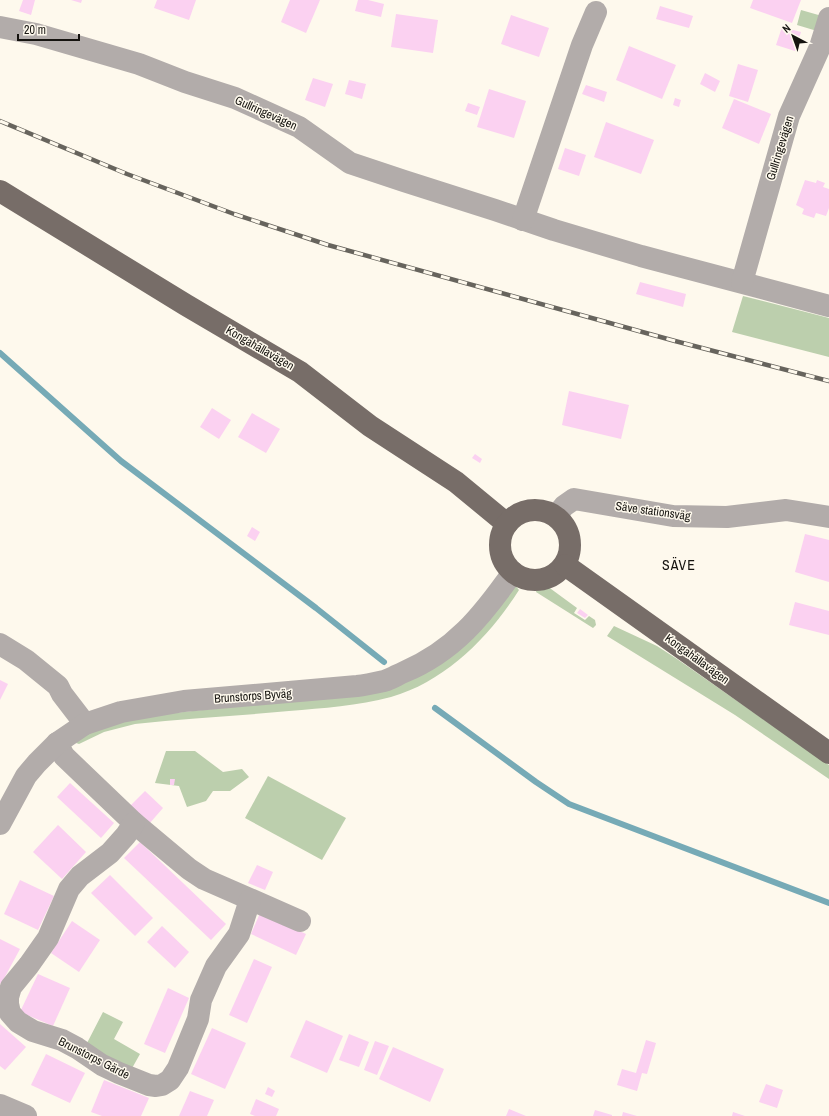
<svg xmlns="http://www.w3.org/2000/svg" width="829" height="1116" viewBox="0 0 829 1116" font-family="'Archivo Narrow',sans-serif">
	<style>
		.green { fill: #bccfad }
		.lines { fill: none; stroke-linecap: round; stroke-linejoin: round }
		.stream { stroke: #76aab6; stroke-width: 6 }
		.building { fill: #fbd1f1 }
		.minor { stroke: #b2acaa; stroke-width: 22 }
		.major { stroke: #776d68; stroke-width: 22 }
		.rail-casing { stroke: #67645d; stroke-width: 4.5 }
		.rail { stroke: #fef9ed; stroke-width: 3; stroke-dasharray: 9; stroke-linecap: butt }
		.labels { text-anchor: middle; stroke-width: 3; stroke-linejoin: round; paint-order: stroke }
		.street-label { font-size: 12px; fill: #15130f; stroke: #fef9ed }
		.quarter-label { font-size: 14px; letter-spacing: 1px; fill: #15130f; stroke: #fef9ed }
	</style>
	<rect width="100%" height="100%" fill="#fef9ed"/>
	<g class="green">
		<polygon points="801,10 822,16 817,31 797,25"/>
		<polygon points="743,296 829,318 829,357 732,332"/>
		<path d="M514 584 519 590C489 637 446 681 391 697 358 706 323 708 289 711 238 716 186 718 135 724L104 732 79 744 76 743 83 736 127 718 380 691Z"/>
		<polygon points="543,584 547,586 577,608 574,613 585,620 589,616 595,620 596,625 593,628 536,592 537,587"/>
		<polygon points="614,626 657,646 677,659 829,765 829,779 735,715 607,636"/>
		<polygon points="166,751 195,751 223,772 242,769 249,777 230,791 213,791 206,801 187,807 179,786 155,783"/>
		<polygon points="268,776 346,818 322,860 245,818"/>
		<polygon points="103,1012 123,1022 114,1039 140,1054 131,1070 86,1045"/>
	</g>
	<g class="lines">
		<g class="stream">
			<polyline points="0,353 121,461 316,608 384,662"/>
			<polyline points="435,708 536,782 569,804 829,903"/>
		</g>
	</g>
	<g class="building">
		<polygon points="23,0 35,0 31,15 19,11"/>
		<polygon points="71,0 82,0 81,3"/>
		<polygon points="157,0 196,0 189,20 154,8"/>
		<polygon points="290,0 320,0 306,33 281,22"/>
		<polygon points="358,0 368,0 384,4 381,17 355,11"/>
		<polygon points="753,0 801,0 792,23 750,8"/>
		<polygon points="660,6 693,16 689,28 656,19"/>
		<polygon points="396,14 438,20 433,53 391,47"/>
		<polygon points="511,15 549,28 539,57 501,44"/>
		<polygon points="782,27 801,32 795,51 776,45"/>
		<polygon points="629,46 676,65 662,99 616,80"/>
		<polygon points="738,64 758,70 748,102 729,96"/>
		<polygon points="705,73 720,81 715,92 700,84"/>
		<polygon points="313,78 333,84 325,107 305,100"/>
		<polygon points="349,80 366,84 362,99 345,94"/>
		<polygon points="586,85 607,92 604,102 582,94"/>
		<polygon points="489,89 526,101 514,138 477,127"/>
		<polygon points="675,98 681,100 679,107 673,105"/>
		<polygon points="734,99 771,114 759,144 722,128"/>
		<polygon points="468,103 480,107 477,115 465,111"/>
		<polygon points="606,122 654,140 641,174 594,157"/>
		<polygon points="565,148 586,155 579,176 558,169"/>
		<polygon points="805,180 816,183 817,180 825,183 823,187 829,189 829,208 826,216 816,213 814,218 802,214 804,209 796,205"/>
		<polygon points="640,282 686,294 683,307 636,294"/>
		<polygon points="569,391 629,405 621,439 562,425"/>
		<polygon points="212,408 231,420 219,439 200,427"/>
		<polygon points="252,413 280,429 266,453 238,437"/>
		<polygon points="475,454 482,459 480,463 472,458"/>
		<polygon points="252,527 260,532 255,541 247,536"/>
		<polygon points="805,534 829,540 829,582 795,572"/>
		<polygon points="795,602 829,611 829,635 789,625"/>
		<polygon points="580,609 588,615 585,618 577,613"/>
		<polygon points="0,680 8,684 0,700"/>
		<polygon points="170,779 175,779 174,785 170,785"/>
		<polygon points="70,783 114,823 101,838 57,797"/>
		<polygon points="145,791 163,808 149,824 130,806"/>
		<polygon points="58,825 86,852 62,879 33,852"/>
		<polygon points="140,842 226,924 211,940 124,858"/>
		<polygon points="257,865 273,872 265,890 248,883"/>
		<polygon points="110,875 153,918 135,936 91,893"/>
		<polygon points="20,880 54,896 38,930 4,914"/>
		<polygon points="260,913 306,934 296,955 251,934"/>
		<polygon points="72,921 100,940 79,972 51,953"/>
		<polygon points="162,926 189,952 175,968 147,942"/>
		<polygon points="0,939 20,949 1,984 0,983"/>
		<polygon points="254,959 272,967 247,1023 229,1015"/>
		<polygon points="38,974 70,988 53,1026 20,1012"/>
		<polygon points="168,988 189,998 165,1053 144,1044"/>
		<polygon points="306,1020 343,1036 327,1073 290,1057"/>
		<polygon points="0,1024 26,1047 5,1070 0,1066"/>
		<polygon points="212,1028 246,1043 225,1089 191,1074"/>
		<polygon points="349,1034 369,1042 359,1067 339,1060"/>
		<polygon points="646,1040 656,1043 647,1074 642,1073 637,1091 617,1085 622,1069 636,1073"/>
		<polygon points="375,1041 389,1046 377,1075 364,1070"/>
		<polygon points="393,1047 444,1069 430,1102 379,1079"/>
		<polygon points="46,1054 85,1073 70,1103 31,1085"/>
		<polygon points="104,1080 149,1098 141,1116 102,1116 91,1112"/>
		<polygon points="766,1084 783,1090 777,1108 759,1102"/>
		<polygon points="268,1087 275,1091 272,1097 265,1094"/>
		<polygon points="190,1091 214,1100 207,1116 179,1116"/>
		<polygon points="256,1099 279,1109 276,1116 255,1116 250,1114"/>
		<polygon points="509,1109 526,1116 506,1116"/>
		<polygon points="595,1110 612,1115 612,1116 593,1116"/>
		<polygon points="623,1112 637,1116 622,1116"/>
		<polygon points="733,1112 745,1116 732,1116"/>
	</g>
	<g class="lines">
		<g class="minor">
			<polyline points="0,27 36,34 139,64 185,82 235,98 299,127 350,163 404,181 495,210 554,230 641,256 829,306"/>
			<polyline points="523,220 582,45 596,12"/>
			<polyline points="742,282 789,116 820,47 829,18"/>
			<polyline points="556,516 564,506 574,499 673,516 727,517 786,510 829,517"/>
			<polyline points="0,644 26,660 58,686 62,694 85,724"/>
			<polyline points="57,743 64,756 134,823 189,869 204,879 300,921"/>
			<polyline points="134,823 126,835 110,853 80,876 69,889 48,938 29,965 11,987 8,997 8,1004 10,1013 18,1022 33,1031 62,1040 77,1048 102,1065 119,1073 149,1085 156,1086 162,1085 170,1080 178,1068 198,1019 201,1000 216,966 239,934 250,900"/>
			<path d="M0 824 26 776 37 763 57 743 85 724 121 712 184 701 357 686C366 685 375 683 384 681 391 679 397 675 404 672 454 651 482 616 513 572"/>
			<polyline points="0,1105 26,1116"/>
		</g>
		<g class="major">
			<polyline points="0,191 186,305 300,372 370,426 456,482 507,524"/>
			<circle cx="535" cy="545" r="35"/>
			<polyline points="565,565 829,753"/>
		</g>
		<g class="rail-casing">
			<polyline id="rail" points="0,121 127,174 234,214 328,245 675,341 829,381"/>
		</g>
		<use href="#rail" class="rail"/>
	</g>
	<g class="labels">
		<g class="street-label">
			<text transform="translate(266 113) rotate(24)" y="4">Gullringevägen</text>
			<text transform="translate(780 148) rotate(-73)" y="4">Gullringevägen</text>
			<text transform="translate(260 348) rotate(30)" y="4">Kongahällavägen</text>
			<text transform="translate(653 511) rotate(8)" y="4">Säve stationsväg</text>
			<text transform="translate(697 659) rotate(36)" y="4">Kongahällavägen</text>
			<text transform="translate(253 696) rotate(-4)" y="4">Brunstorps Byväg</text>
			<text transform="translate(94 1058) rotate(27)" y="4">Brunstorps Gärde</text>
		</g>
		<g class="quarter-label">
			<text x="679" y="570">SÄVE</text>
		</g>
	</g>
	<g transform="translate(793 36) rotate(319)" stroke="#fef9ed" stroke-width="3" paint-order="stroke">
	<path d="M0-3L7 15L0 10L-7 15Z" fill="#15130f"/>
	<text y="-6" font-size="11" font-weight="bold" text-anchor="middle" fill="#15130f">N</text>
	</g>
	<path d="M18 34v6h61v-6" fill="none" stroke="#15130f" stroke-width="2"/>
	<text x="24" y="34" font-size="12" fill="#15130f" stroke="#fef9ed" stroke-width="3" paint-order="stroke">20 m</text>
</svg>
